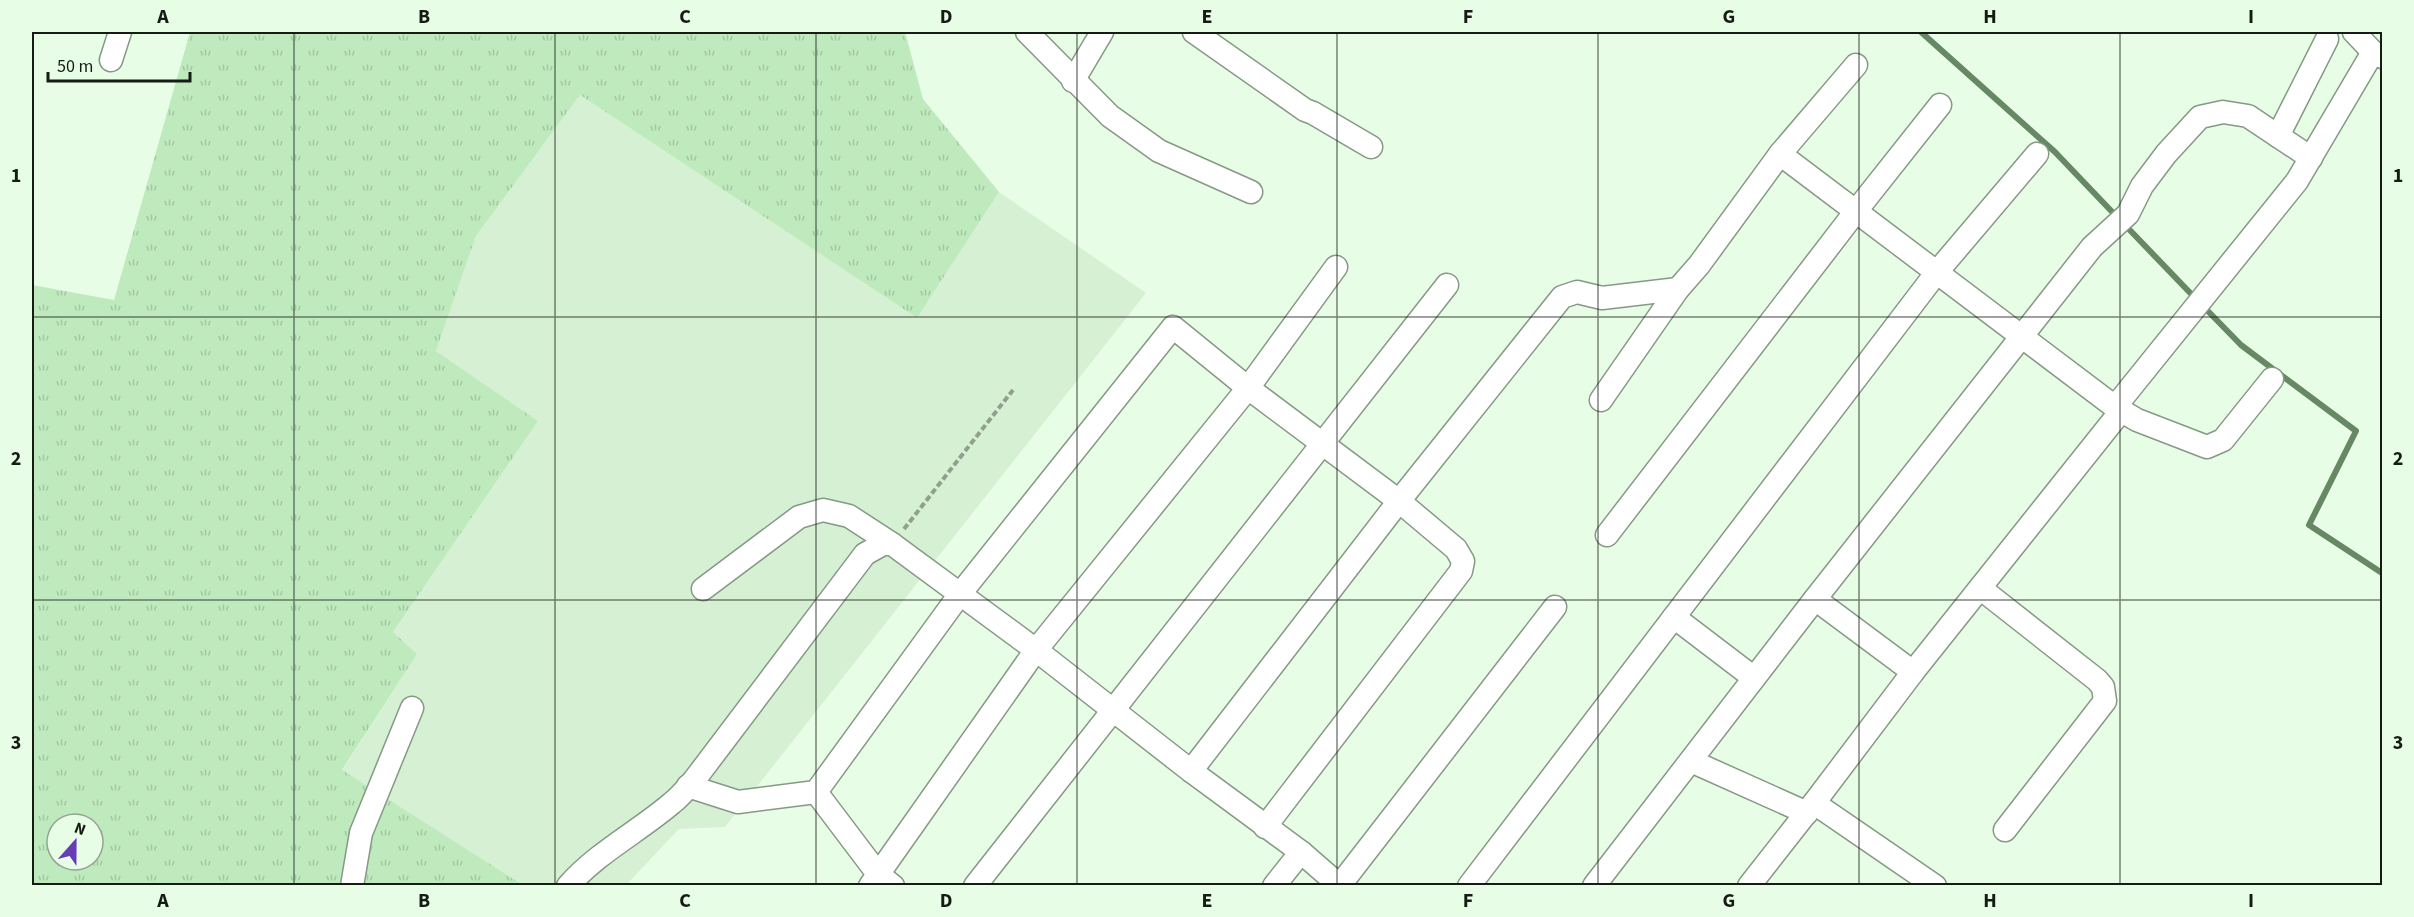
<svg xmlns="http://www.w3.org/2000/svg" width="2414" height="917" viewBox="0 0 2414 917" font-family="'Source Sans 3',sans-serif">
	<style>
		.built { fill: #d6f0d4 }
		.grass { fill: url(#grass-tufts); fill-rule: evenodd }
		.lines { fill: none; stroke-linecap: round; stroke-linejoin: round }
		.stream { stroke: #678865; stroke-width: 6 }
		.minor-casing { stroke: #859985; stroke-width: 25 }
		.path { stroke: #909f8e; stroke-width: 4; stroke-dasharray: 6 3; stroke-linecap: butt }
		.minor { stroke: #fff; stroke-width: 22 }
		.grid { fill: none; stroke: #151c14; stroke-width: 1.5; stroke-opacity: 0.55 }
		.neatline { fill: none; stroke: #151c14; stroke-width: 2 }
		.grid-label { font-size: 20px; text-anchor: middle; font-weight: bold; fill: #151c14 }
	</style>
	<defs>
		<pattern id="grass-tufts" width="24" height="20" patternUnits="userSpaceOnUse" patternTransform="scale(1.5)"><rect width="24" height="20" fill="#bfeabe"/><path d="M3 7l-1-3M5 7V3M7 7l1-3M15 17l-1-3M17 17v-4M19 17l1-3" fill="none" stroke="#a3c8a2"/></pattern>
	</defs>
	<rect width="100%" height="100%" fill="#e8fde6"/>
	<polygon class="built" points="580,95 917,318 999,192 1146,293 725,827 679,829 626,885 523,885 342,771 417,654 393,632 538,421 436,351 476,236"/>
	<path class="grass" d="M190 32H905L923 99 999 192 917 318 580 95 476 236 436 351 538 421 393 632 417 654 342 770 523 885H32V285L114 300ZM57 824H93V860H57Z"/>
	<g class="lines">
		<g class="stream">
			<polyline points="1921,32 2055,152 2117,217"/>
			<polyline points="2124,224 2196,299"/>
			<polyline points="2203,306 2241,345 2356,431 2309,525 2382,573"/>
		</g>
		<g class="minor-casing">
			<g id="minor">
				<polyline points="1027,32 1110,116 1159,151 1251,192"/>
				<polyline points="1194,32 1305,110 1313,113 1371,147"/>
				<polyline points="2354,32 2373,52 2382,57"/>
				<polyline points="111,60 120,32"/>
				<polyline points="1073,81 1102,32"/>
				<polyline points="2278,136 2327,39"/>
				<polyline points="1780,154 2115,407 2137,420 2207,447 2223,440 2272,379"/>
				<polyline points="1601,400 1678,289 1699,265 1780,154 1856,65"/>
				<polyline points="2115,407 2297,181 2373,52"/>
				<polyline points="1607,535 1856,211 1940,105"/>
				<polyline points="1980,588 2097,680 2103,687 2105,701 2005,830"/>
				<polyline points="703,589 799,517 823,510 849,516 892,544"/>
				<polyline points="1815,599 1913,672"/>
				<polyline points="1674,617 1754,678"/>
				<polyline points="1691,761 1807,813"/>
				<polyline points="1191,771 1399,501 1562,297 1577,292 1602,298 1678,289"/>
				<polyline points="688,786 738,802 816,792 960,594 1173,327 1248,388 1399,501 1456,549 1463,561 1461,571 1265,827"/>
				<polyline points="816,792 878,874 893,886"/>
				<polyline points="1814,803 1935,886"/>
				<polyline points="1340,885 1555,607"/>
				<polyline points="352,886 361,833 412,708"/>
				<path d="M568 886C598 852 638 832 672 803 681 796 688 787 695 779L865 554 883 544H892L1036 650 1191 771 1301 852 1340 886"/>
				<polyline points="870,886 1036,650 1248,388 1336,267"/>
				<polyline points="975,886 1447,285"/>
				<polyline points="1274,886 1301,852"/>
				<polyline points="1469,886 1937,272 2037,154"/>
				<polyline points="1594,886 1815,599 2092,247 2128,214 2142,186 2166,154 2200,117 2223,112 2248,116 2311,158"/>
				<polyline points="1749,886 1814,803 1913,672 2121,411"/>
			</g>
		</g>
		<polyline class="path" points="904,529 1013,390"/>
		<use href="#minor" class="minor"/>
	</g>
	<path class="grid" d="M294 32V886M555 32V886M816 32V886M1077 32V886M1337 32V886M1598 32V886M1859 32V886M2120 32V886M32 317H2382M32 600H2382"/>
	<rect width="2414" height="917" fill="none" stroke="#e8fde6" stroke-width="66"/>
	<g transform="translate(75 842) rotate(21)"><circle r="28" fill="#e8fde6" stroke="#94a392" stroke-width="1.5"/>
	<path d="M0-4.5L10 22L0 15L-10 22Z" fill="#663db6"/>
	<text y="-9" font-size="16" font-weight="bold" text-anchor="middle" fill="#151c14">N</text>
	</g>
	<path d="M48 72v9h142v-9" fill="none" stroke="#151c14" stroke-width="3"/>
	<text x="57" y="72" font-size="18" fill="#151c14" stroke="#e8fde6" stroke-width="4.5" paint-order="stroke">50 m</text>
	<rect x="33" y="33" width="2348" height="851" class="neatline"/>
	<g class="grid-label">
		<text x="163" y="23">A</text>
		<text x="424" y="23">B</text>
		<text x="685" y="23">C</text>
		<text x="946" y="23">D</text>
		<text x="1207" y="23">E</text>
		<text x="1468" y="23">F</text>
		<text x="1729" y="23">G</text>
		<text x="1990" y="23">H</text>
		<text x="2251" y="23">I</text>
		<text x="16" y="182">1</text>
		<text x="2398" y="182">1</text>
		<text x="16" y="465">2</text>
		<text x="2398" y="465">2</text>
		<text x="16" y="749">3</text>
		<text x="2398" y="749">3</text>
		<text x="163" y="907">A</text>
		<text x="424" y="907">B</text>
		<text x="685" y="907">C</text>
		<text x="946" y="907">D</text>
		<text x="1207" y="907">E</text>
		<text x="1468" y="907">F</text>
		<text x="1729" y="907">G</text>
		<text x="1990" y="907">H</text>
		<text x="2251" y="907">I</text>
	</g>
</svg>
